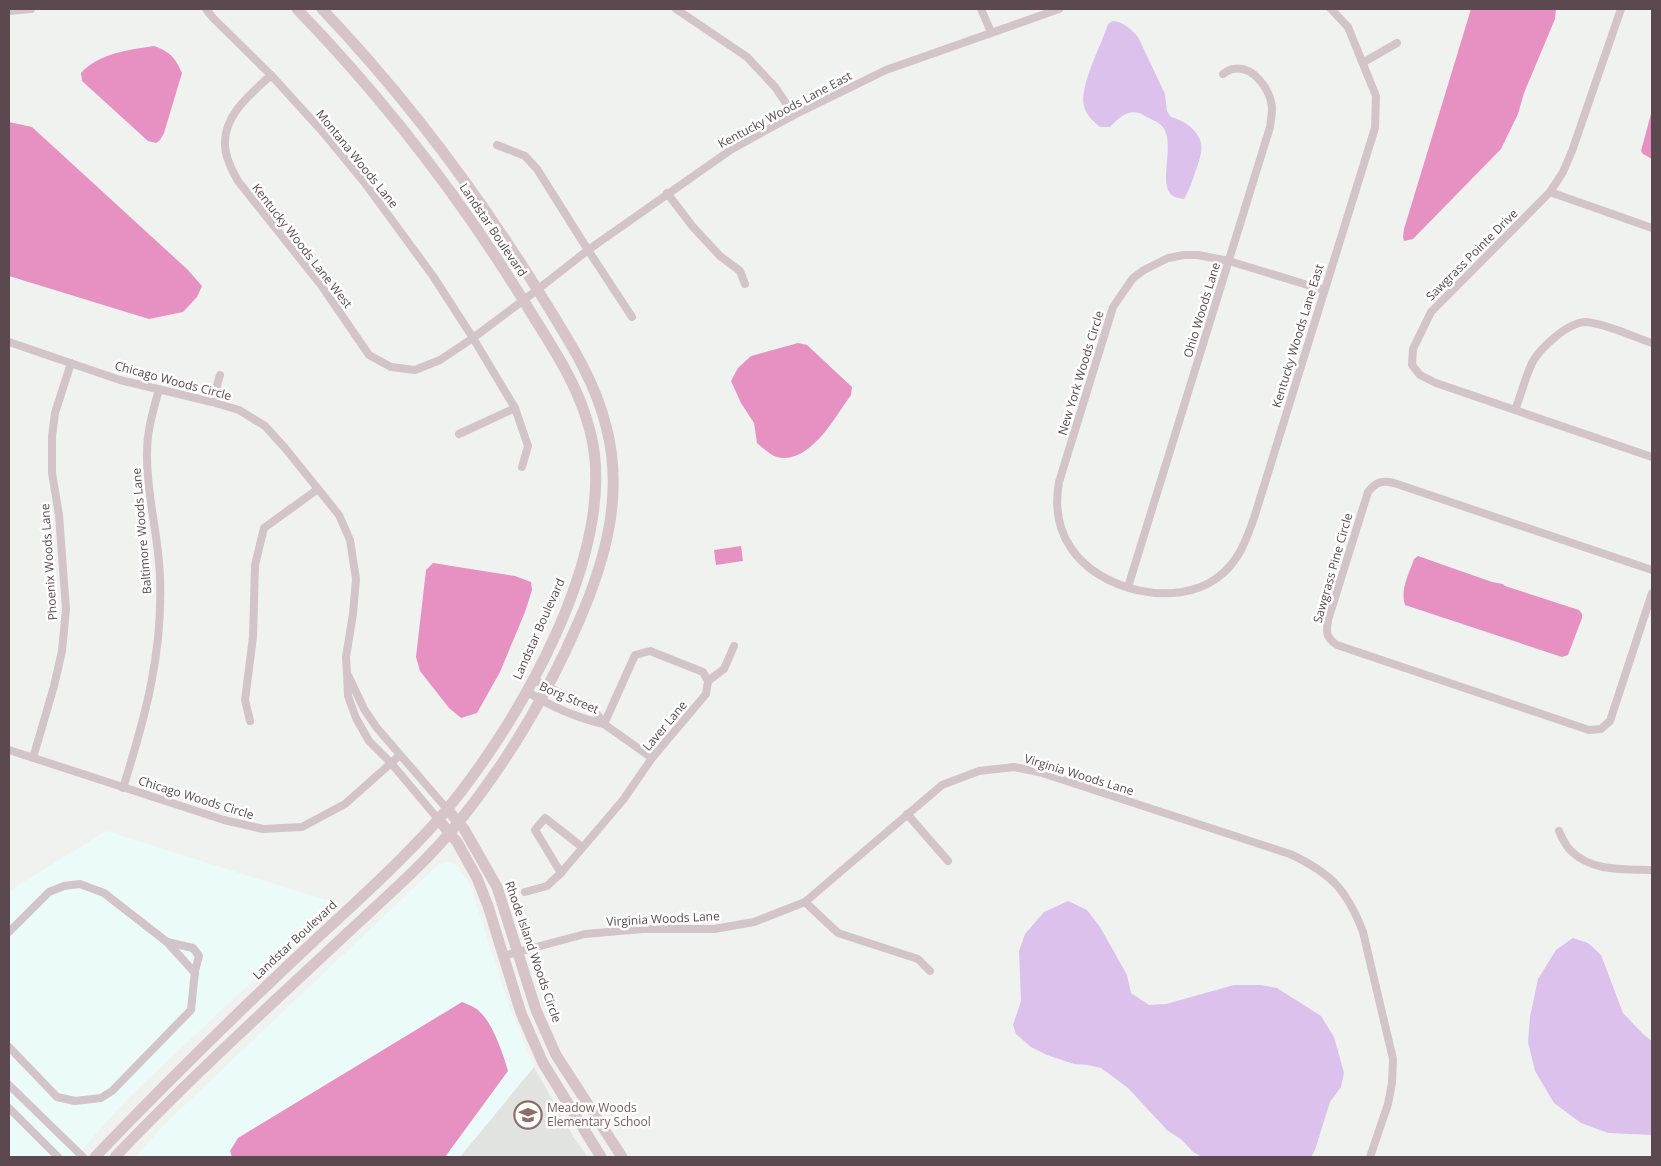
<svg xmlns="http://www.w3.org/2000/svg" width="1661" height="1166" viewBox="0 0 1661 1166" font-family="'Open Sans',sans-serif">
	<style>
		.commercial { fill: #eafbfa }
		.education { fill: #e1e3e1 }
		.green { fill: #dbc1ec }
		.water { fill: #e691c2 }
		.lines { fill: none; stroke-linecap: round; stroke-linejoin: round }
		.street { stroke: #d3c4c9; stroke-width: 8 }
		.secondary { stroke: #d7c4c9; stroke-width: 11 }
		.labels { text-anchor: middle; stroke-width: 5; stroke-linejoin: round; paint-order: stroke }
		.street-label { font-size: 12px; fill: #5c494f; stroke: #fff }
		.education-label { font-size: 12px; fill: #785e54; stroke: #fff; text-anchor: start }
	</style>
	<rect width="100%" height="100%" fill="#f0f2f0"/>
	<g class="commercial">
		<polygon points="106,831 335,903 127,1099 92,1138 77,1157 9,1157 9,891"/>
		<polygon points="446,862 456,865 470,885 508,1003 534,1067 460,1157 135,1157 164,1125 209,1082 439,864"/>
	</g>
	<polygon class="education" points="534,1067 574,1138 588,1157 460,1157"/>
	<g class="green">
		<path d="M1113 21C1124 22 1131 29 1138 37L1165 94 1167 111 1171 117C1187 121 1205 135 1201 153 1200 160 1197 166 1195 173 1192 182 1189 190 1184 199 1176 198 1169 196 1167 187 1163 170 1174 140 1162 126 1158 122 1151 119 1145 116 1130 107 1121 116 1110 127H1100C1093 121 1086 115 1084 106 1079 86 1102 44 1108 24Z"/>
		<polygon points="1068,901 1087,910 1100,927 1127,975 1131,993 1149,1005 1166,1004 1234,985 1261,985 1277,988 1321,1016 1334,1037 1344,1073 1341,1087 1330,1102 1315,1150 1311,1157 1202,1157 1193,1152 1182,1140 1167,1130 1128,1088 1101,1068 1088,1065 1074,1064 1047,1055 1031,1047 1016,1034 1013,1025 1021,1001 1019,951 1025,934 1044,912"/>
		<polygon points="1573,938 1588,943 1601,955 1623,1013 1643,1034 1652,1041 1652,1135 1608,1133 1581,1123 1554,1103 1535,1071 1528,1042 1530,1017 1538,979 1556,950"/>
	</g>
	<g class="water">
		<polygon points="1471,9 1556,9 1555,19 1524,93 1518,114 1501,149 1413,239 1404,241 1403,237 1404,229"/>
		<path d="M154 46C170 52 175 57 182 73L164 133 160 140 156 143 148 141 82 81 81 73C99 53 129 50 154 46Z"/>
		<polygon points="1652,110 1652,159 1643,154 1641,151"/>
		<polygon points="9,122 32,127 188,270 202,286 197,297 183,312 149,319 9,276"/>
		<path d="M798 343 807 345 852 387 851 395C834 418 810 465 777 457 770 455 763 448 757 443L754 423 741 403 731 381 738 368 751 356Z"/>
		<polygon points="741,546 743,561 716,565 714,550"/>
		<path d="M1418 556 1492 582 1503 584 1505 586 1579 610 1582 614V618L1568 655 1562 657 1405 605C1400 589 1409 574 1414 559Z"/>
		<polygon points="433,563 515,576 531,582 532,590 525,612 500,672 477,713 461,718 449,708 420,671 416,657 426,570"/>
		<path d="M462 1002C467 1004 475 1007 479 1011 493 1023 503 1054 508 1071L445 1157H232L230 1151 238 1138Z"/>
	</g>
	<g class="lines">
		<g class="street">
			<polyline points="206,9 213,18 271,75 321,130 364,182 433,276 473,338 515,408 528,446 522,467"/>
			<polyline points="676,9 747,57 775,87 794,115"/>
			<polyline points="981,9 991,32"/>
			<polyline points="1621,9 1572,151 1563,172 1550,192 1431,312 1413,349 1412,365 1420,375 1436,383 1652,457"/>
			<polyline points="9,11 31,9"/>
			<polyline points="1364,62 1397,43"/>
			<path d="M271 75C252 93 224 114 225 144 225 157 232 170 238 181L321 285 369 355 391 367 415 370 440 360 473 338 537 290 588 250 732 149 794 115 886 70 1059 9"/>
			<polyline points="497,145 525,156 537,169 588,250 632,317"/>
			<polyline points="1550,192 1652,228"/>
			<polyline points="667,193 693,227 720,256 740,271 745,284"/>
			<path d="M1324 290 1229 261 1198 255H1184L1168 258 1144 270 1133 278 1113 307 1059 482C1055 505 1057 528 1071 548 1098 590 1175 609 1217 578 1238 563 1246 541 1254 518L1375 128 1376 96 1348 27 1331 9"/>
			<polyline points="9,342 120,380 212,402 239,410 265,426 285,448 339,515 350,540 356,579 353,614 346,657 347,673 348,696 356,718 369,741 391,763 438,819"/>
			<polyline points="212,402 220,375"/>
			<path d="M1515 410C1521 395 1525 378 1532 363 1540 348 1568 322 1586 322 1604 323 1634 337 1652 343"/>
			<polyline points="459,434 515,408"/>
			<path d="M1652 570 1394 483C1382 480 1376 482 1368 492L1328 620C1326 632 1326 638 1337 645L1589 730 1601 729 1610 721 1652 593"/>
			<path d="M1128 587 1270 127C1271 120 1272 114 1272 107 1270 90 1254 65 1233 69 1230 69 1226 72 1223 74"/>
			<polyline points="349,677 364,709 377,728 447,809"/>
			<polyline points="533,679 595,711 604,724 652,758"/>
			<polyline points="708,681 724,669 734,646"/>
			<path d="M526 691C550 706 577 718 604 724"/>
			<polyline points="250,721 245,700 253,637 255,565 264,528 318,489"/>
			<polyline points="9,750 224,820 263,829 302,827 345,804 399,756"/>
			<polyline points="33,758 54,686 62,651 66,609 59,515 52,473 52,437 55,413 71,363"/>
			<path d="M123 788C145 718 163 653 160 578 159 538 147 497 147 457 146 433 153 412 159 389"/>
			<polyline points="907,814 948,861"/>
			<path d="M1559 831C1562 838 1566 846 1571 851 1592 872 1625 869 1652 870"/>
			<polyline points="561,873 535,830 545,818 582,847"/>
			<polyline points="525,892 547,886 561,873 623,800 652,758 706,694 708,681 703,672 650,651 635,655 604,724"/>
			<polyline points="805,902 838,933 918,959 930,971"/>
			<polyline points="9,932 49,892 64,886 80,884 104,893 167,942 193,948 199,956 195,971 191,1010 112,1091 101,1098 75,1101 57,1097 9,1047"/>
			<polyline points="167,942 195,973"/>
			<path d="M503 956 585 934 643 929H714L754 922 805 902 942 785 979 771 1014 767 1039 772 1290 854C1331 873 1347 890 1363 932L1393 1059 1392 1083 1388 1104 1370 1157"/>
			<polyline points="9,1085 83,1157"/>
			<polyline points="9,1108 58,1157"/>
		</g>
		<g class="secondary">
			<polyline points="447,809 464,829 497,887 536,1010 556,1055 622,1157"/>
			<polyline points="438,819 457,842 477,878 488,906 521,1013 543,1063 601,1157"/>
			<path d="M95 1157C161 1088 229 1021 299 955 346 911 395 868 438 820 514 732 622 550 590 431 579 387 556 353 533 316 466 205 387 102 297 9"/>
			<path d="M115 1157C187 1081 265 1010 341 939 381 901 424 865 458 823 508 761 548 693 579 621 606 559 624 493 606 426 594 377 565 335 539 292 476 191 404 95 322 9"/>
		</g>
	</g>
	<defs>
		<g id="school-ring" transform="scale(1.4375)"><circle r="9.5" fill="#fff" stroke="#8d6e63" stroke-width="1.5"/><path d="M0-5L7-2L0 1L-7-2ZM-4 1L0 2.5L4 1V4Q0 6-4 4Z" fill="#8d6e63"/></g>
	</defs>
	<g fill-rule="evenodd">
		<use href="#school-ring" x="528" y="1115"/>
	</g>
	<g class="labels">
		<g class="street-label">
			<text transform="translate(785 110) rotate(-28)" y="4">Kentucky Woods Lane East</text>
			<text transform="translate(357 159) rotate(51)" y="4">Montana Woods Lane</text>
			<text transform="translate(493 230) rotate(56)" y="4">Landstar Boulevard</text>
			<text transform="translate(302 246) rotate(52)" y="4">Kentucky Woods Lane West</text>
			<text transform="translate(1472 255) rotate(-45)" y="4">Sawgrass Pointe Drive</text>
			<text transform="translate(1202 310) rotate(-73)" y="4">Ohio Woods Lane</text>
			<text transform="translate(1298 336) rotate(-73)" y="4">Kentucky Woods Lane East</text>
			<text transform="translate(1081 373) rotate(-73)" y="4">New York Woods Circle</text>
			<text transform="translate(173 381) rotate(15)" y="4">Chicago Woods Circle</text>
			<text transform="translate(142 531) rotate(-95)" y="4">Baltimore Woods Lane</text>
			<text transform="translate(49 562) rotate(-94)" y="4">Phoenix Woods Lane</text>
			<text transform="translate(1333 568) rotate(-74)" y="4">Sawgrass Pine Circle</text>
			<text transform="translate(539 629) rotate(-66)" y="4">Landstar Boulevard</text>
			<text transform="translate(569 698) rotate(23)" y="4">Borg Street</text>
			<text transform="translate(665 726) rotate(-50)" y="4">Laver Lane</text>
			<text transform="translate(1079 775) rotate(17)" y="4">Virginia Woods Lane</text>
			<text transform="translate(196 798) rotate(17)" y="4">Chicago Woods Circle</text>
			<text transform="translate(663 919) rotate(-3)" y="4">Virginia Woods Lane</text>
			<text transform="translate(295 940) rotate(-43)" y="4">Landstar Boulevard</text>
			<text transform="translate(533 952) rotate(71)" y="4">Rhode Island Woods Circle</text>
		</g>
		<g class="education-label">
			<text x="547" y="1112">Meadow Woods<tspan x="547" dy="14">Elementary School</tspan></text>
		</g>
	</g>
	<rect width="1661" height="1166" fill="none" stroke="#5c494f" stroke-width="20"/>
</svg>
